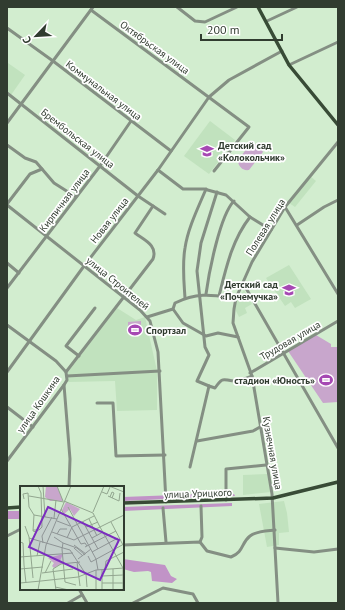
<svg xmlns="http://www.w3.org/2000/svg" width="345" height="610" viewBox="0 0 345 610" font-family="'PT Sans',sans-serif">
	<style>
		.built { fill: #c1e2be }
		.green { fill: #c8a6cc }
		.forest { fill: #c193c7 }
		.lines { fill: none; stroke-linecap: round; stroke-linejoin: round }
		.minor { stroke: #848f83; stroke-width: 3 }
		.major { stroke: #384b36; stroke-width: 3.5 }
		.labels { text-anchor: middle; stroke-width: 3.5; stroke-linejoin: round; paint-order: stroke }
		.street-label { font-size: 10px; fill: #313c30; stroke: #fff }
		.poi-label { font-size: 10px; font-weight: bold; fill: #313c30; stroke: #fff; text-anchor: start }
		.inset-road { fill: none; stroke: #92a68f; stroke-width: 1 }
		.view { fill: #7b2cbf; fill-opacity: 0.15; stroke: #7b2cbf; stroke-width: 2 }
		.inset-edge { fill: none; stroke: #313c30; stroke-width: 2 }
	</style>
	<rect width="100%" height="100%" fill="#d2edcf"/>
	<g class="built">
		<polygon points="8,63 25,75 11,95 7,92"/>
		<polygon points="210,121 235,140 209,174 184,156"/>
		<polygon points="310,176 316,181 295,207 289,203"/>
		<polygon points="289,265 311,299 295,308 291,302 285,306 266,278"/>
		<polygon points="244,290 252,304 245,308 247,313 239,317 235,309 237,299"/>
		<polygon points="117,308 136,320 145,317 157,371 157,410 117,411 115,381 68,382 68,372"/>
		<polygon points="267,474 271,492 243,495 243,475"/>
		<polygon points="284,501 287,513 289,532 279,533 279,545 267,547 259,504"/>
	</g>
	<g class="green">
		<path d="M251 143 259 145 263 152 249 170C242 171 238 166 238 160Z"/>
		<polygon points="141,321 141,332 128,333 128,322"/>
		<polygon points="316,335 331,344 331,347 338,347 338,402 323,403 288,351"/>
	</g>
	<g class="forest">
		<polygon points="228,493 234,494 235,496 123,501 123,497"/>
		<polygon points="232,503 232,506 123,511 123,507"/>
		<rect x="7" y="511" width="14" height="8"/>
		<polygon points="123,559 165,565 171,576 177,579 172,583 152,581 151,572 148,571 134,572 123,569"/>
	</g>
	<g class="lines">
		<g class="minor">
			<polyline points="177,7 195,21 205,22 237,7"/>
			<polyline points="91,10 249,127 214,171"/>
			<polyline points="267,21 297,7"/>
			<polyline points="7,28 53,61 171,151"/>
			<polyline points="289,65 338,42"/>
			<polyline points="7,93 138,196 165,214"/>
			<polyline points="7,123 93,7"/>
			<polyline points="7,145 25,158 36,162 54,183 76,197"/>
			<polyline points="158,170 183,189 204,189 226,195 250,217 271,230"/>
			<polyline points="7,204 30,174 42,169"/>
			<polyline points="7,205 140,310 150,321 158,352 166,502"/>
			<polyline points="285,207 338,294"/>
			<polyline points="297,225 324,207 338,200"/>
			<polyline points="7,263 19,273"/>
			<polyline points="243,283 338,448"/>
			<polyline points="7,288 100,166 131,121"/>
			<path d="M206 294C209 272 220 215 234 201"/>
			<path d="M219 296C226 268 232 240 250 217"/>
			<path d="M185 298C184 282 182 265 185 248 188 228 198 208 206 189"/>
			<polyline points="173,309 183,323 206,336 218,333 238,337"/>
			<path d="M147 317 173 309 175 303C198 292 212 295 236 298"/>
			<polyline points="7,325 56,361 66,372"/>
			<polyline points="79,356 66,346 95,308"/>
			<polyline points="7,372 84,266 158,170 209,97 229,80 282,51"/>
			<polyline points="250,373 338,321"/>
			<polyline points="67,376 160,371"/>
			<polyline points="64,385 70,459 69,487"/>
			<polyline points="209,386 197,381 209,355 205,347 197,271 201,243 217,192"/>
			<polyline points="97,403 113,403 116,456 165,455"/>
			<polyline points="7,407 33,427"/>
			<polyline points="197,441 253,431 260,427"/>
			<path d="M7 461 64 385 67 380 66 372 153 259C158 245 144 240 135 233L153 206"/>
			<path d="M190 467 209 386 215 388C224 375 223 381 236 381 241 381 247 378 252 376"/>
			<polyline points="226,500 226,469 266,465"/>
			<polyline points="163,508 166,542"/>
			<polyline points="7,536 21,529"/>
			<polyline points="200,542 202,537 201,506"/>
			<path d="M123 545 200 542 207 551 231 557C244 552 241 543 250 536 256 531 267 531 275 530"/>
			<polyline points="275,548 314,552 338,549"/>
			<polyline points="79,589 87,603"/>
			<polyline points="68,603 82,595"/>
			<polyline points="133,603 163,588 193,594 198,603"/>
			<polyline points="278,603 272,494 252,376 233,323 234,309 236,298 252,262 285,207 338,142"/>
		</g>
		<g class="major">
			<polyline points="258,7 289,65 338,125"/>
			<polyline points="123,503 273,498 338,482"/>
			<polyline points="7,508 21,507"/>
		</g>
	</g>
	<defs>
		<g id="school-bare" transform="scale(1.08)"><path d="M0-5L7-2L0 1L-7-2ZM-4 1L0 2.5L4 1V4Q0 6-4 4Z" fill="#a649b3" stroke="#fff" stroke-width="2.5" paint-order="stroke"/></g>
		<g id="stadium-bare" transform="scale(1.08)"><path d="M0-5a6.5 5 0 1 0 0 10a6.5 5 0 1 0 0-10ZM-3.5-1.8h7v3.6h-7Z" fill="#a649b3" stroke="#fff" stroke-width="2.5" paint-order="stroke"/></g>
	</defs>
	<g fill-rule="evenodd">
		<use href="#school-bare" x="207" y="151"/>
		<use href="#school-bare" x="289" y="290"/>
		<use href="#stadium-bare" x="135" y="330"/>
		<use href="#stadium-bare" x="326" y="380"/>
	</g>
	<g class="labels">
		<g class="street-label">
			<text transform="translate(155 47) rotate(36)" y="4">Октябрьская улица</text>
			<text transform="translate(104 90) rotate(37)" y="4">Коммунальная улица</text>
			<text transform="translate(78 138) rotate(38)" y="4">Брембольская улица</text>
			<text transform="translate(64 200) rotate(-53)" y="4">Кирпичная улица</text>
			<text transform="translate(109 220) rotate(-52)" y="4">Новая улица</text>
			<text transform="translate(265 227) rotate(-58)" y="4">Полевая улица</text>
			<text transform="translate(118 283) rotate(39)" y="4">улица Строителей</text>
			<text transform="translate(290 340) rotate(-30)" y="4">Трудовая улица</text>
			<text transform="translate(38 404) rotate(-55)" y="4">улица Кошкина</text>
			<text transform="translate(273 453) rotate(80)" y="4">Кузнечная улица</text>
			<text transform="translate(198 493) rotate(-2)" y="4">улица Урицкого</text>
		</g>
		<g class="poi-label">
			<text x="218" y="149">Детский сад<tspan x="218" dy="12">«Колокольчик»</tspan></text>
			<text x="278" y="288" text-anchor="end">Детский сад<tspan x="278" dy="12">«Почемучка»</tspan></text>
			<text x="146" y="334">Спортзал</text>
			<text x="315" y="384" text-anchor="end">стадион «Юность»</text>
		</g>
	</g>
	<g transform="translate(20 486)">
		<rect width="104" height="104" fill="#d2edcf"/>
		<path d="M26 0H37L43 15H30L25 11ZM46 16 60 23 54 30 50 23 44 28 42 24ZM43 68 40 75 43 77 34 82 32 80 34 77 28 72Z" fill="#c8a6cc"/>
		<path class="inset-road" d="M23 0 25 31M37 0 43 15M89 0 104 6M82 6 87 8 90 1M9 10 44 16M88 10 99 15 100 7M90 11 92 6 94 7 92 12M4 13 3 8 8 7 9 21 14 29 13 45 16 46M44 15 73 27 80 41 104 29M48 21 76 73 78 84M41 23 61 58 65 57 67 60M73 26 84 0M14 29 37 33M34 32 36 14M69 33 77 50M37 35 50 40M63 36 78 63M91 36 103 59M5 40 9 51 13 92M52 41 74 30M66 41 78 36M13 44H19L22 41 21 7 18 0M32 46 54 54 80 41 103 82V104M37 48 40 43H47M34 51 43 57 42 63M9 52 50 64 65 87M47 52 52 41M72 52 83 46M0 56 3 57 4 79M23 57 22 50 32 31M43 57 57 62 65 69M54 59 66 68M65 61 96 45M54 62 63 70M42 63 45 96 56 99M93 64 104 58M72 66 98 52M17 70 20 56M68 70 71 76 93 64M0 71 53 67M58 73 71 63M57 76 60 100M4 79 6 97M0 83 23 81M85 83 86 75 104 66M93 83V104M76 84V104M22 87 53 83M25 87 31 75M66 88 67 101M82 90 103 89M21 95 58 91 76 84 104 82M0 97 21 95M82 97H103M35 101 49 104M18 104 26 59 51 0M36 104 33 83 41 78 60 76M82 104V84"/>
		<path class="view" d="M28 21 99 54 80 94 9 61Z"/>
		<rect width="104" height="104" class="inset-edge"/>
	</g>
	<rect width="345" height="610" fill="none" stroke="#313c30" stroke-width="16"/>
	<g transform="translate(36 36) rotate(245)" stroke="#ffffff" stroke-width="3" paint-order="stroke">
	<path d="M0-3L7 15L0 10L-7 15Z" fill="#313c30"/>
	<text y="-6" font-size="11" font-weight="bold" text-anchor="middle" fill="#313c30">С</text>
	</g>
	<path d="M201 34v6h81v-6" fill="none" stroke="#313c30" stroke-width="2"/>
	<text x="207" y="34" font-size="12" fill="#313c30" stroke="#ffffff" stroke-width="3" paint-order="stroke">200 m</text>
</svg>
